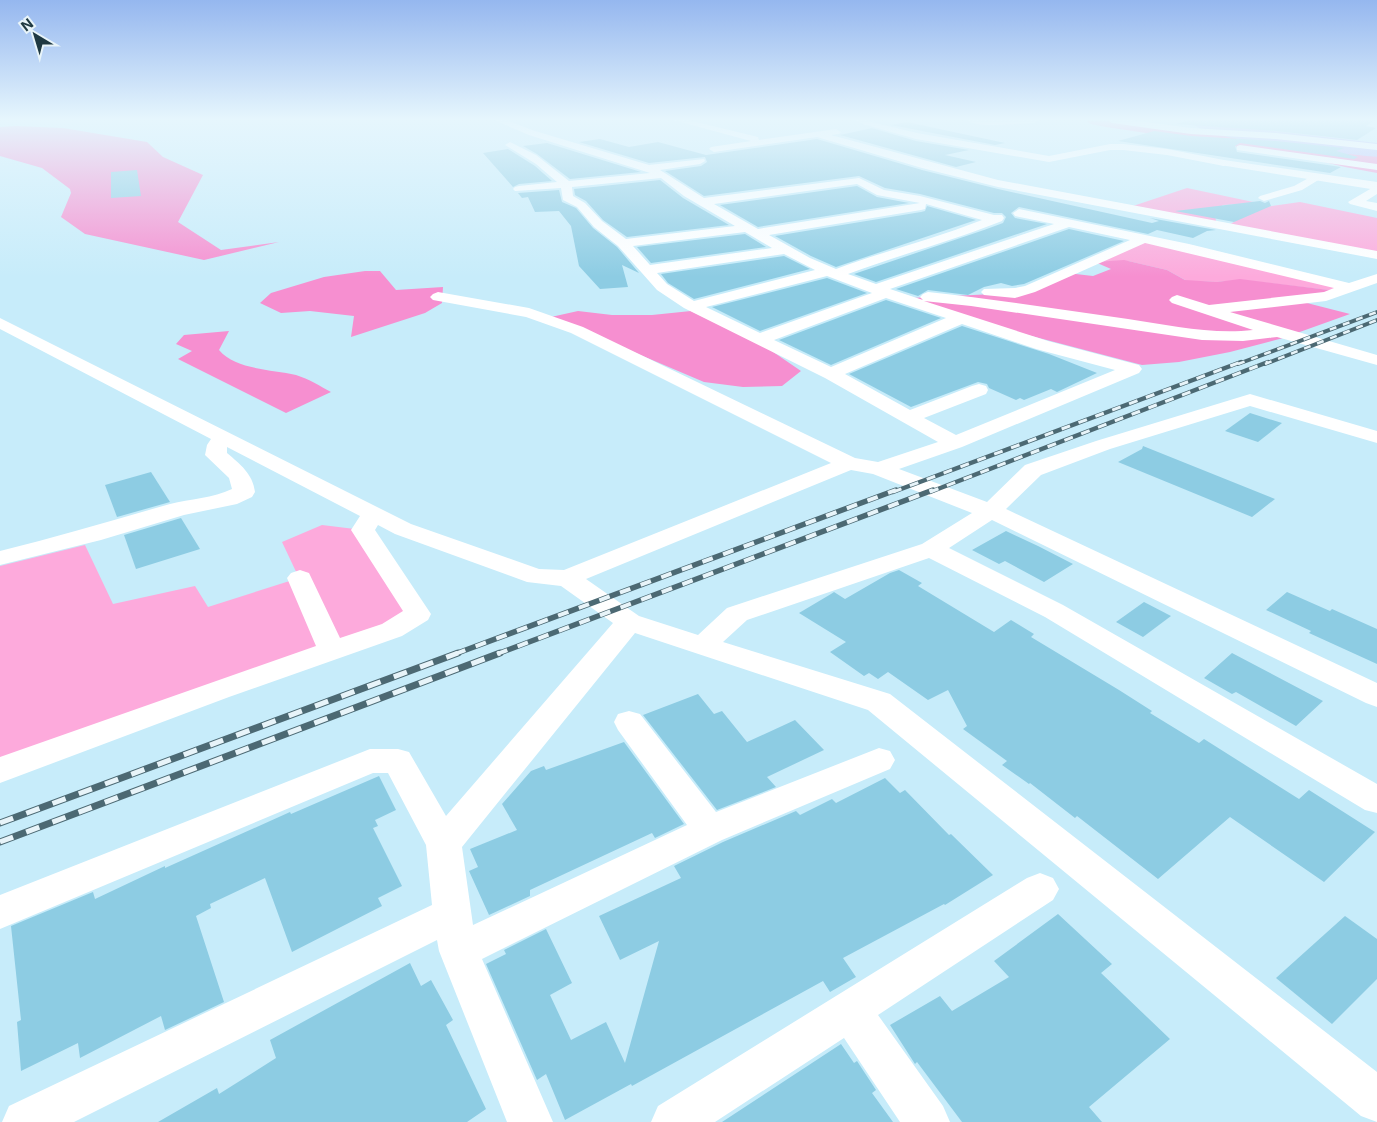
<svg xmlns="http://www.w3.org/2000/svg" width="1377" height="1122" viewBox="0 0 1377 1122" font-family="Inter,sans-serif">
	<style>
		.green { fill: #fdaadc }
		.forest { fill: #f68fd0 }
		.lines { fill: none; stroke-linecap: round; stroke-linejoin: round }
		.river { fill: #babcfa; fill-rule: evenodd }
		.building { fill: #8dcce3 }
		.minor { fill: #fff; fill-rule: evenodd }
		.tertiary { fill: #fff; fill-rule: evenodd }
		.rail-far3-casing { stroke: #4c6973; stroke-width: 4 }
		.rail-far2-casing { stroke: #4c6973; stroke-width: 4.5 }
		.rail-far1-casing { stroke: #4c6973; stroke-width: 5.5 }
		.rail-casing { stroke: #4c6973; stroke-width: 7 }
		.rail-far3 { stroke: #e8f4f9; stroke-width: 2.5; stroke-dasharray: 7; stroke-linecap: butt }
		.rail-far2 { stroke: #e8f4f9; stroke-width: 3; stroke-dasharray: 9; stroke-linecap: butt }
		.rail-far1 { stroke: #e8f4f9; stroke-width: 4; stroke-dasharray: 11; stroke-linecap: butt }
		.rail { stroke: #e8f4f9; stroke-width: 5; stroke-dasharray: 14; stroke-linecap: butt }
	</style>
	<rect width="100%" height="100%" fill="#c7ecfa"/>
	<g class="green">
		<polygon points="1187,188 1258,203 1223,205 1215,212 1216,222 1133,206"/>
		<polygon points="1300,202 1377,218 1377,255 1229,225 1257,208"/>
		<polygon points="1142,240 1346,287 1337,291 1241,280 1217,282 1187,281 1167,270 1128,261 1095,262"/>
		<polygon points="322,525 363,530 411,619 0,771 0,566 85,545 113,604 195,586 208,607 299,578 282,542"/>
	</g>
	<g class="forest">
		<polygon points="1101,120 1266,137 1377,151 1377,173 1345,167 1300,156 1106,127 1091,124 1086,121"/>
		<polygon points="16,126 63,128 147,142 163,157 203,175 178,222 221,250 279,242 204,260 85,234 61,217 71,193 70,189 42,168 0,156 0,127"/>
		<polygon points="1124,260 1167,270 1185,280 1217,282 1240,279 1337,291 1299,301 1350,314 1283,338 1230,352 1179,362 1142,365 1020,333 911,298 1015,293 1067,273 1093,276 1111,269 1095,262"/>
		<polygon points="365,271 380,271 396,290 443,287 442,303 425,313 351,337 354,316 310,311 281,313 260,303 271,293 324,277"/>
		<polygon points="578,311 612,315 652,315 691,311 763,345 801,371 782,386 743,387 704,382 551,317"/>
		<path d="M229 331 219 350C236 370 271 369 296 375 309 379 320 386 331 392L286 413 178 359 192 351 176 344 184 335Z"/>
	</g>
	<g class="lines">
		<path class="river" d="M1188 120H1213L1231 126 1377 143V157C1344 153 1204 143 1188 120Z"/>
	</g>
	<g class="building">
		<polygon points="1190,120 1375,120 1366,126 1376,128 1357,140 1276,131 1176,124"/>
		<polygon points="907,122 1005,143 995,145 891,125"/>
		<polygon points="872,128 916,141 969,150 945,155 976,162 956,167 840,135"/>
		<polygon points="1154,131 1191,136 1276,141 1344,148 1336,151 1358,157 1354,159 1240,143 1235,146 1237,152 1341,167 1330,173 1118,141"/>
		<polygon points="600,139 629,147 658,142 706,155 817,139 922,170 998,189 1152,223 1159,221 1150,218 1216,230 1207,231 1193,238 1157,230 1148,234 1019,207 1011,213 1015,218 1047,224 876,282 854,274 984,230 1003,223 1006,217 1002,213 994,213 920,194 885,188 859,176 704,196 665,171 701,166 707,162 705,157 649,163 579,142"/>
		<polygon points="547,143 641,172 570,179 537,154 523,146"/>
		<polygon points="508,149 535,166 552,181 519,184 513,187 483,153"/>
		<polygon points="137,170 141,196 111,198 111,172"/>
		<polygon points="660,180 683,198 729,225 627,237 603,220 586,201 575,195 574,189"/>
		<polygon points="857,186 877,197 909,203 758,227 720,205"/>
		<polygon points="559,190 562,202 576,208 593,228 617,247 639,273 622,265 628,287 600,289 579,266 571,226 559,211 535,212 528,197 522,198 518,193"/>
		<polygon points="1260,201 1265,203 1269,201 1271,206 1234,222 1175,211"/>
		<polygon points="927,206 976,220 836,267 811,256 775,236 921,212 925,211"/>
		<polygon points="1069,229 1124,241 1024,284 1012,286 1001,283 984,287 968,295 928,290 918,296 896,289"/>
		<polygon points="745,234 766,247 651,263 637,247"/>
		<polygon points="784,256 810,269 694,299 668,283 661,274"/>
		<polygon points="827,278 867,293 760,331 712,307"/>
		<polygon points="886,300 941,318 831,365 779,340"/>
		<polygon points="962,326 1049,354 1097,373 1057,392 1051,389 1024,400 1020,398 1016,400 989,388 987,384 978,382 911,407 849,374"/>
		<polygon points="1250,413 1282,423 1258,442 1225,431"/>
		<polygon points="1143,446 1275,499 1252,517 1118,462 1142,449"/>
		<polygon points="151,472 170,502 117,517 105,485"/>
		<polygon points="181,518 200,549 136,569 124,535"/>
		<polygon points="1006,531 1038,546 1073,564 1044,582 1005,561 999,564 972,550"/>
		<polygon points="899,570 922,583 918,586 994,632 1011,620 1034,634 1031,637 1119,690 1152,711 1150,713 1199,743 1204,739 1299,799 1309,790 1375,832 1324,882 1230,817 1158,879 1077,816 1075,818 1030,783 1029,784 1002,765 1007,761 963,729 967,726 948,690 928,700 888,672 878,679 869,673 864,676 830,652 846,642 799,613 831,594 834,592 845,599 890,573"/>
		<polygon points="1287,592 1330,611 1332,609 1377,629 1377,664 1309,633 1311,631 1266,610"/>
		<polygon points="1144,602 1171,616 1143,637 1116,622"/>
		<polygon points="1232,653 1323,701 1296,726 1236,692 1232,694 1204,678"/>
		<polygon points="698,694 714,714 722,711 747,742 795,720 824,750 767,777 776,787 717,810 643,715"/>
		<polygon points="624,742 684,824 655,838 652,833 530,890 530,896 489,915 469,871 478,867 470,849 517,830 502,804 531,771 544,766 546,770"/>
		<polygon points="379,776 396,810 375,820 378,826 373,828 402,886 378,898 382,906 292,952 265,878 210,904 211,908 196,916 224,1002 165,1030 161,1016 80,1058 78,1043 21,1071 17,1022 21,1020 11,926 93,892 95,899 165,866 165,868 290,812 291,814"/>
		<polygon points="885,778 900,793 905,790 949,835 951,834 993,875 945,905 944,904 843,958 856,977 830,992 823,981 632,1086 631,1084 565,1120 546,1074 537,1080 486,964 506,954 504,950 546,929 572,983 550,995 571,1040 606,1022 625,1063 659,941 620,960 599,916 681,878 674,866 723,842 796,811 800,815 832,799 836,803"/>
		<polygon points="1058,914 1112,964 1101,973 1170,1039 1089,1107 1102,1122 962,1122 917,1062 915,1064 890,1025 940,996 952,1011 1009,977 994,961"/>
		<polygon points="1345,916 1377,939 1377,979 1332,1024 1276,978"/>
		<polygon points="410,963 421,986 431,980 453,1020 446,1025 486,1109 467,1122 158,1122 217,1088 219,1094 276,1058 270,1040"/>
		<polygon points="841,1044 854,1063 857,1061 876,1090 872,1093 893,1122 722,1122"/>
	</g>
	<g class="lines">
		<g class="minor">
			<path d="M494 120H506L535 131 649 165 704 159 705 161 700 164 660 170 704 198 859 178 884 190 920 196 994 215H1002L1004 218 1002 221C952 241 899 255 848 274L876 284 1054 224 1015 216 1013 213 1019 209 1189 244 1349 283 1377 274V283L1326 301 1230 312 1377 355V365L1277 337 1243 341 1202 340 971 306 924 301 1048 341 1139 365 1142 369 1139 373 962 447 899 469 987 502 1025 465 1096 441 1250 394 1377 431V443L1250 406 1110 449 1041 475 1006 509 1377 683V707L1366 703 992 520 949 548 1063 605 1377 784V813L1365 810 1045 617 929 558 747 620 723 642 890 694 1377 1072V1122L1361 1116 868 710 635 633 462 847 473 925 687 825 618 730 614 722 618 714 629 711 640 714 716 812 879 748 890 751 895 760 890 769 722 840 482 959 553 1122H507L439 951 437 940 74 1122H2L9 1106 432 905 426 845 388 773H373L0 929V895L370 749H398L409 752 446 816 613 623 561 586 527 582 395 534 378 525 375 530 431 614 428 620 402 636 229 697 0 783V757L316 646 287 578 291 573 300 570 309 573 340 638 382 624 403 611 351 530 360 516 227 447V453C240 464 253 474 255 492L252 497 237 504 184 515 101 540 0 565V551C57 537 113 520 170 504 190 499 213 498 232 489L229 478 205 455 207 445 211 439 0 329V318L411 524 539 569 564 570 831 463 571 333 526 317 433 300 430 297 433 294 438 292 529 308 583 327 855 458 878 462 938 442 825 378 684 308 657 290 618 246 594 227 577 207 563 200 561 188 515 191 513 189 515 187 519 186 557 182 536 164 505 145 510 142 536 155 569 181 650 173 529 135ZM661 178 684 196 735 226 626 239 602 221 585 203 573 196 572 187ZM857 184 877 195 920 203 758 229 714 204ZM926 204 982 220C934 239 884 251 836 269L810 258 769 235 921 210 925 209ZM1069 227 1130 240 1025 286 1015 288 984 289 981 292 984 295 1015 298 1035 292 1145 243 1334 288 1324 292 1209 305 1177 295 1172 297 1169 300 1172 303 1253 330C1212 335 1169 325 1128 319 1062 310 995 299 928 292L923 294 920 297 923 300 890 289ZM745 232 772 248 650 265 633 246ZM784 254 815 270 694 301 667 284 657 273ZM827 276 872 293 760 333 706 307ZM886 298 946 318 831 367 774 340ZM962 324 1036 349 1115 370 956 435 924 418 986 394 988 390 986 386 979 384 972 386 910 410 845 374ZM851 470 873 474 972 513 922 544 727 608 698 635 639 616 586 579Z"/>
			<polygon points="673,120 688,120 758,137 759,140 836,129 841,132 839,134 831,135 998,180 1377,251 1377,259 998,187 922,168 817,137 714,152 709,149 711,147 751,141"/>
			<polygon points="863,120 917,133 1049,156 1110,144 1123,144 1167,149 1224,160 1229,163 1224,166 1167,155 1123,150 1110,150 1049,162 916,139 863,124"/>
			<path d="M966 120H1039L1035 123C1019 123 978 129 966 120Z"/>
			<polygon points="1108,120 1131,120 1191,128 1276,133 1377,144 1377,150 1276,139 1191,134 1112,123"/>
			<polygon points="1240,145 1377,164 1377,170 1237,150 1237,146"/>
			<polygon points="1316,174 1320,175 1321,177 1320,179 1302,190 1264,201 1258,198 1260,196 1294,186"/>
			<polygon points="1377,185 1377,194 1366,201 1377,203 1377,211 1350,204 1348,202"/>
			<polygon points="1040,873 1053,878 1059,889 1053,900 878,1015 943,1106 950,1122 900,1122 844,1038 715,1122 651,1122 658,1106 1027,878"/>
		</g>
		<g class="tertiary">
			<polygon points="854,120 869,120 871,122 866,125"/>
			<polygon points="1224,160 1377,182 1377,190 1220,165 1218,163 1220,161"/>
		</g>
		<g class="rail-far3-casing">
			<g id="rail-far3">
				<polyline points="1238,364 1377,312"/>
				<polyline points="1265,364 1377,320"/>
			</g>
		</g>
		<g class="rail-far2-casing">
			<g id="rail-far2">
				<polyline points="893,492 1241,362"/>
				<polyline points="930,492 1268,362"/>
			</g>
		</g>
		<g class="rail-far1-casing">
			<g id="rail-far1">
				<polyline points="455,654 896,490"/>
				<polyline points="497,654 933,490"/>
			</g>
		</g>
		<g class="rail-casing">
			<g id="rail">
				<polyline points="0,823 458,653"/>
				<polyline points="0,842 500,653"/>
			</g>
		</g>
		<use href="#rail-far3" class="rail-far3"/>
		<use href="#rail-far2" class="rail-far2"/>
		<use href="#rail-far1" class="rail-far1"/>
		<use href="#rail" class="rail"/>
	</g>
	<linearGradient id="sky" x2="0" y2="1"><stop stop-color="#95b7ef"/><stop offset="0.43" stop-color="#e6f6fd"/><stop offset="1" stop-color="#e6f6fd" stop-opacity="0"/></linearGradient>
	<rect width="1377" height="277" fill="url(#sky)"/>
	<g transform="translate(35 35) rotate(322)" stroke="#e8f4f9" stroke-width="4" paint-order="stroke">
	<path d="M0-4L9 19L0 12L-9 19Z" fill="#1f3942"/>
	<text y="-8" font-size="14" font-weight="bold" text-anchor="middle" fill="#1f3942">N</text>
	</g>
</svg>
